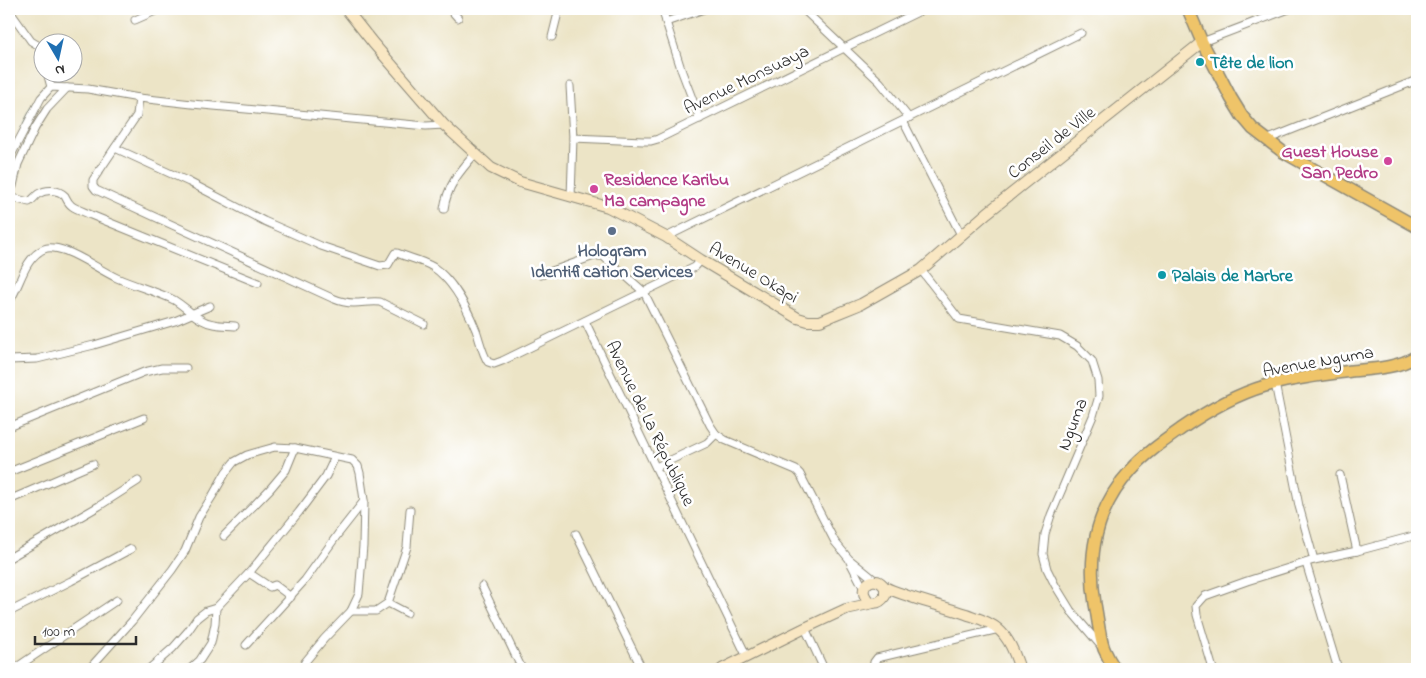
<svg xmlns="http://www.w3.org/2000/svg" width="1426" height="678" viewBox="0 0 1426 678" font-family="'Indie Flower',sans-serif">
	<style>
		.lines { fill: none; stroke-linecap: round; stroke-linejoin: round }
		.stream { stroke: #40aebd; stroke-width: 2 }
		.street-casing { stroke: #8c8878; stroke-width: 9 }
		.secondary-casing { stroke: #8c8878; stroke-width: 12 }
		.primary-casing { stroke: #8c8878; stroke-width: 14 }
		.street { stroke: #fff; stroke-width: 7 }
		.secondary { stroke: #f9e7c3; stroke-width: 10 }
		.primary { stroke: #efc469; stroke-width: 11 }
		.culture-dot { fill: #0f9aa8; stroke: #fff; stroke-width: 2 }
		.hotel-dot { fill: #d1479c; stroke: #fff; stroke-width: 2 }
		.service-dot { fill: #5c6f8a; stroke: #fff; stroke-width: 2 }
		.labels { text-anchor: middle; stroke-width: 5; stroke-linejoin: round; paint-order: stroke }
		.culture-label { font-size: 18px; font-weight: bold; fill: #0d838f; stroke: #fff; text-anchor: start }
		.street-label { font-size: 18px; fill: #2b2b2b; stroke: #fff }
		.hotel-label { font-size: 18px; font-weight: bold; fill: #b23c85; stroke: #fff; text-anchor: end }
		.service-label { font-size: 18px; font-weight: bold; fill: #4e5e75; stroke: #fff }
	</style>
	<rect width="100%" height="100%" fill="#fff"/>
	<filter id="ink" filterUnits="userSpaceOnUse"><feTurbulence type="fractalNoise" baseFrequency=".02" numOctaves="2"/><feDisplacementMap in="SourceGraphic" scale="10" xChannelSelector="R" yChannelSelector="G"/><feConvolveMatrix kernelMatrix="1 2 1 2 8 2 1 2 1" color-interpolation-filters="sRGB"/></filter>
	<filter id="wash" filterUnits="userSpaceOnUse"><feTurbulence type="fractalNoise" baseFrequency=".0096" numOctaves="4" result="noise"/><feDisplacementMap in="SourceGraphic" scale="20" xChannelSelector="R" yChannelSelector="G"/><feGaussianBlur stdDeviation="1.12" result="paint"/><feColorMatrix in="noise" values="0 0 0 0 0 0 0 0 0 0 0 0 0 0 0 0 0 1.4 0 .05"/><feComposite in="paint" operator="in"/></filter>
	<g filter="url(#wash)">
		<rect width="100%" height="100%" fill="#ece4c6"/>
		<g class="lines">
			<g class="stream">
				<polyline points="53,84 62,72"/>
				<polyline points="24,124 32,107 35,104"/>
			</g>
		</g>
	</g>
	<g filter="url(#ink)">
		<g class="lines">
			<g class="street-casing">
				<g id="street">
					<polyline points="450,9 458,18"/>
					<polyline points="662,9 682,72 700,119"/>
					<polyline points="803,9 880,82 909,118"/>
					<polyline points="9,10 31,41 41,47 42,53"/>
					<polyline points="135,20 160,9"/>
					<polyline points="666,22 704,9"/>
					<polyline points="552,37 559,9"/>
					<polyline points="1202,42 1289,9"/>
					<polyline points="47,72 51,87"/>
					<polyline points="570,86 573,138 571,197"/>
					<path d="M139 98 137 115 93 180V186L96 190 332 298C339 301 346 303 354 303 363 303 370 301 380 302L424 324"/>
					<polyline points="903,121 961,235"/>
					<polyline points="573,138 643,141 651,141 658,139 924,9"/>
					<polyline points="1266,140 1417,80"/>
					<path d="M115 148 189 182 264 221 321 246 380 266 388 265 395 253H397C409 258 421 260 433 267 454 281 467 308 476 330 480 341 482 353 488 362L494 364 502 361 695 267 701 260"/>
					<polyline points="9,159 41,98 51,87 88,89 139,98 192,104 426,126 444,125"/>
					<polyline points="9,191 13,186 18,164 35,128 47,109 67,88"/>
					<path d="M9 197 29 202C33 200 34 197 38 194 46 189 58 189 65 196 67 200 68 203 72 206 78 210 85 212 91 215L258 283"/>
					<path d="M444 209C447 186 460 171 475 154"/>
					<polyline points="666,237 1081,33"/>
					<polyline points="921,270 959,319 1060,336 1077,346 1092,361 1098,380 1099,396 1093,416 1051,515 1045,534 1043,554 1047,569 1055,585 1071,611 1101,646"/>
					<polyline points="541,275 594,256 603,256 644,292 710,425 716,434 725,440 796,470 800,474 835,542 849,559 876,581"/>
					<path d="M9 302C21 285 23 259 44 249 50 246 60 249 66 251 84 258 100 270 117 278 135 286 155 291 174 300 184 306 192 315 202 320 212 326 224 325 235 326"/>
					<polyline points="585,321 747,657"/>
					<polyline points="9,360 37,359 94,345 175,321 210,306"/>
					<polyline points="1275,383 1299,506 1314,560"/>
					<polyline points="9,427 144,372 162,368 186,368"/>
					<polyline points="656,467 707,443 716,434"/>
					<polyline points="9,472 144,418"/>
					<polyline points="1340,475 1357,551"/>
					<polyline points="9,500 93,464"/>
					<polyline points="576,534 642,669"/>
					<polyline points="224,536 270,489 286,470 295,448"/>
					<polyline points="9,558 99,506 138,481"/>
					<polyline points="850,562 864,589"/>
					<polyline points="1306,563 1338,669"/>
					<polyline points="249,573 270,587 275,585 291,597"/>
					<polyline points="482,586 522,669"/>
					<polyline points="388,603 407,547 410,510"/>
					<polyline points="351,611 376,611 388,603 407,613"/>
					<polyline points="9,612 71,581 131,549"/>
					<polyline points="805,628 824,669"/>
					<polyline points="246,645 305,580 338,534 364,501"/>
					<polyline points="14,669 117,600"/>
					<polyline points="89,669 132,621 172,570 185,551 199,517 213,495 226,472 234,462 247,455 275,447 295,448 352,460 358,466 360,473 364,500 363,546 359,594 351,611 324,639 305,662 302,669"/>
					<polyline points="149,669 173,648 188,631 197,618 206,611 216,608"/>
					<polyline points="190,669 200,660 211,643 215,624 216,608 249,573 299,512 326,476 335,457"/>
					<polyline points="873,669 874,662 877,658 999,629"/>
					<polyline points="1213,669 1197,615 1196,606 1205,596 1247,581 1314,560 1357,551 1417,535"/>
				</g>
			</g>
			<g class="secondary-casing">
				<g id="secondary">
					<polyline points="346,9 373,43 444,125 491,168 520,182 608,207 666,237 701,260 798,318 808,321 820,321 834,315 861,304 921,270 987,213 1202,42"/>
					<path d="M885 587V596C881 602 876 604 870 602 865 598 861 591 866 585 868 582 872 580 876 581 881 581 882 585 885 587 892 591 903 594 911 597 929 603 948 608 966 614 977 618 989 621 998 629 1010 639 1015 655 1020 669"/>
					<polyline points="722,669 805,628 846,609 873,603"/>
				</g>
			</g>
			<g class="primary-casing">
				<g id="primary">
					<polyline points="1188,9 1202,42 1231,98 1242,116 1253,129 1283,152 1417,227"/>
					<path d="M1115 669C1111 663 1107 656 1104 649 1099 635 1098 619 1095 604 1087 554 1096 508 1131 470 1145 454 1164 441 1181 429 1207 411 1234 395 1265 386 1293 378 1323 375 1351 371 1374 369 1398 368 1417 356"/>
				</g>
			</g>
			<use href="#street" class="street"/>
			<use href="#secondary" class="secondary"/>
			<use href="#primary" class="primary"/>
		</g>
	</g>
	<g class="culture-dot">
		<circle cx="1200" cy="62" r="5"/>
		<circle cx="1162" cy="275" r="5"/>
	</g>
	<g class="hotel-dot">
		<circle cx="1388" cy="161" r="5"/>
		<circle cx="594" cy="189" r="5"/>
	</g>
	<circle class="service-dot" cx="612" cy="231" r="5"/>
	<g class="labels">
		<g class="culture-label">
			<text x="1210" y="68">Tête de lion</text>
			<text x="1172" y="281">Palais de Marbre</text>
		</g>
		<g class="street-label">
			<text transform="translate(746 79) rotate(-26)" y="6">Avenue Monsuaya</text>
			<text transform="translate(1051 142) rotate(-38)" y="6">Conseil de Ville</text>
			<text transform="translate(754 272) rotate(31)" y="6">Avenue Okapi</text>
			<text transform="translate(1318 361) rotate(-10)" y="6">Avenue Nguma</text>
			<text transform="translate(651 423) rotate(64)" y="6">Avenue de La République</text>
			<text transform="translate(1072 424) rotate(-69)" y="6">Nguma</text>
		</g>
		<g class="hotel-label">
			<text x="1378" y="157">Guest House<tspan x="1378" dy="21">San Pedro</tspan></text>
			<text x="604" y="185" text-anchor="start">Residence Karibu<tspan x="604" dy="21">Ma campagne</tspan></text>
		</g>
		<g class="service-label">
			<text x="612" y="256">Hologram<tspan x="612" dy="21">Identification Services</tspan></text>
		</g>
	</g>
	<rect width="1426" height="678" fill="none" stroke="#fff" stroke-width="30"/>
	<g transform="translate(58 58) rotate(171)"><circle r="24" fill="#ffffff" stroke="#aaaaaa"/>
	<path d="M0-4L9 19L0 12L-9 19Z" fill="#1f6fb2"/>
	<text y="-8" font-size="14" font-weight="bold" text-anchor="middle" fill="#2b2b2b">N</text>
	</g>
	<path d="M35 636v8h101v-8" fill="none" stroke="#2b2b2b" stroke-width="2.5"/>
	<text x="42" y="636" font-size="15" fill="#2b2b2b" stroke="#ffffff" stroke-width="4" paint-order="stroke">100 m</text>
</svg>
